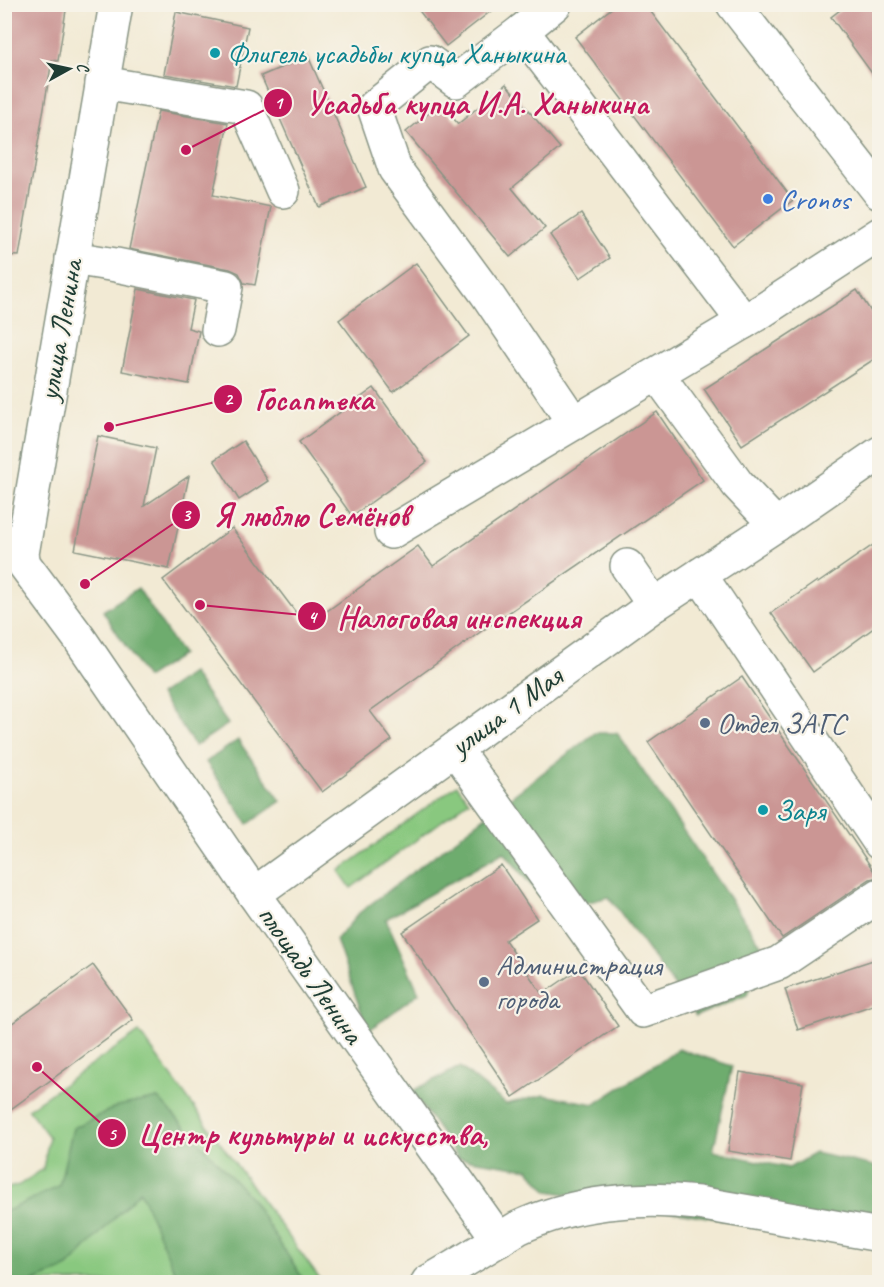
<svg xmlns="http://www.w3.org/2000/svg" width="884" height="1287" viewBox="0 0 884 1287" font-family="Caveat,sans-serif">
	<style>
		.green { fill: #89c87f; stroke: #54825a; stroke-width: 1.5 }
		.forest { fill: #6eac6e; stroke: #467451; stroke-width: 1.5 }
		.building { fill: #cb9694 }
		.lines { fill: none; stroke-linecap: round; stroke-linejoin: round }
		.minor-casing { stroke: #889484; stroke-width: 36 }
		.minor { stroke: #fff; stroke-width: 33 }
		.culture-dot { fill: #0f9aa8; stroke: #f7f3e8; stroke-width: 2 }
		.shop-dot { fill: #3f7fe0; stroke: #f7f3e8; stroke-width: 2 }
		.service-dot { fill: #5c6f8a; stroke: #f7f3e8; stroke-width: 2 }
		.labels { text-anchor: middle; stroke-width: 4.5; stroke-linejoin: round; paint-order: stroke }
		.culture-label { font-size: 30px; fill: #0d838f; stroke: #f7f3e8; text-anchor: start }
		.shop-label { font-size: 30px; fill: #366cbe; stroke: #f7f3e8; text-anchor: start }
		.street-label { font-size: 30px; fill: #1f3d34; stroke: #f7f3e8 }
		.service-label { font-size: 30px; fill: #4e5e75; stroke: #f7f3e8; text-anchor: start }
		.leader { fill: none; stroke: #c2185b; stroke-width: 2 }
		.callout-dot { fill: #c2185b; stroke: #f7f3e8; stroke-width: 2 }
		.mark-label { font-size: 18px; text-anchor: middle; font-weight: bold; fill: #fff }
		.callout-label { font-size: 32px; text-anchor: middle; font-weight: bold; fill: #c2185b; stroke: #f7f3e8; stroke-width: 4.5; stroke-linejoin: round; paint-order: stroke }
	</style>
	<rect width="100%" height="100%" fill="#f7f3e8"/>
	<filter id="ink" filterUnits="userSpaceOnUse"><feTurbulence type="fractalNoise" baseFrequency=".0167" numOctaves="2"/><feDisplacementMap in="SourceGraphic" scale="12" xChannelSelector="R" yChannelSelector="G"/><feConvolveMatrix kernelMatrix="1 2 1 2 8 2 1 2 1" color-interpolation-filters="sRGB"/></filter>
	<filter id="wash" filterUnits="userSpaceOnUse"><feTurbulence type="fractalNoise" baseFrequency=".008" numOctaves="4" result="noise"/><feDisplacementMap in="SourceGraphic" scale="24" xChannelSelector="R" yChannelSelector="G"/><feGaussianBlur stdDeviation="1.35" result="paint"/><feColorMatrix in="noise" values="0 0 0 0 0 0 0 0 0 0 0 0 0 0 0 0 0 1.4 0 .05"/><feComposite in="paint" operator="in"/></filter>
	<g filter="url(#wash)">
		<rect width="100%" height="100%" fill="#f2ead4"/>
		<g class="green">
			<polygon points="457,785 469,801 351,888 339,871"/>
			<polygon points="139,1032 322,1282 5,1282 5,1189 19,1185 43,1169 49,1137 28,1109"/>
		</g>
		<g class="forest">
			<polygon points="138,588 182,655 146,678 103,611"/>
			<polygon points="192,673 228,724 195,746 160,695"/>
			<polygon points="595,733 617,733 766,952 747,995 696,1016 609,897 552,911 504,852 386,919 419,993 368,1031 336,940 359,913"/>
			<polygon points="238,740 281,801 248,824 206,762"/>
			<polygon points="679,1049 732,1066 713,1151 789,1168 815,1153 879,1167 879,1245 548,1191 528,1169 458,1158 412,1091 460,1067 506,1104 544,1095 595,1104"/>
			<polygon points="158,1098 250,1197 305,1282 179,1282 140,1191 68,1267 32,1282 5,1282 5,1212 59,1186 73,1128 118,1106"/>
		</g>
		<g id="blocks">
			<g class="building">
				<polygon points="4,4 67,4 58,61 52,60 19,256 4,255"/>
				<polygon points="414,4 500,4 446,46"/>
				<polygon points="617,4 645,4 793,200 733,246 575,37"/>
				<polygon points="848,4 879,4 879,83 831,17"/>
				<polygon points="176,12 248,27 236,86 164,74"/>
				<polygon points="308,56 366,187 319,207 261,76"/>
				<polygon points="506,84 560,148 512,188 545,228 510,257 406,132 441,103 458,124"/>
				<polygon points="158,111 228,123 213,195 271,207 255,285 244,283 239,273 230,269 129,249"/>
				<polygon points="581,214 610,258 580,278 550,235"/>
				<polygon points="416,263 469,336 393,392 339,320"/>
				<polygon points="138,289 194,300 188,328 199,331 189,384 122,371"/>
				<polygon points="857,290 879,324 879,356 742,445 704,389"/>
				<polygon points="374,388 427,462 352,516 299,442"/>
				<polygon points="657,412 703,480 479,633 370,711 392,740 322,792 163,580 232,528 306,626 418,546 433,566"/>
				<polygon points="98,436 156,448 144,506 189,476 169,569 75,550"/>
				<polygon points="243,441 268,481 239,500 214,460"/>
				<polygon points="879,541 879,624 813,672 771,613 817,581 818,583"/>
				<polygon points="742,677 878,877 870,879 782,938 648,742"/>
				<polygon points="501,865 537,919 505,940 542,994 579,969 618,1026 513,1097 402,932"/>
				<polygon points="879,958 879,1003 798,1030 785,989"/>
				<polygon points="93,965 133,1020 4,1114 4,1029"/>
				<polygon points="740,1072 803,1083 790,1161 728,1151"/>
			</g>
		</g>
	</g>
	<g filter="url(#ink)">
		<use href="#blocks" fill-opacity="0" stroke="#889484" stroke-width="1.5"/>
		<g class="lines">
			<g class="minor-casing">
				<g id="minor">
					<polyline points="116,4 22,554 24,564 79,638 254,894 499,1240"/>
					<polyline points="555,4 522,31 744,322"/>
					<polyline points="733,4 880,193"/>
					<polyline points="522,31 456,81 430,62 374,107 395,169 486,293 574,423"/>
					<polyline points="102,83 246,107 283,191"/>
					<polyline points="72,258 116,265 226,287 218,330"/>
					<polyline points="657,374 738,485 776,525"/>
					<polyline points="391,532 762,311 880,234"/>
					<polyline points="627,566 654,605"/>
					<polyline points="700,575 880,843"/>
					<polyline points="455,749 643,1011 779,963 880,895"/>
					<polyline points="254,894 654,605 776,525 880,453"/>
					<path d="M428 1282C448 1271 467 1259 487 1247 497 1241 508 1234 518 1228 573 1202 638 1196 698 1203L880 1235"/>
				</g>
			</g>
			<use href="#minor" class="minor"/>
		</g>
	</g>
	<g class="culture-dot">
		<circle cx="215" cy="53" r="6"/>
		<circle cx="763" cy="810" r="6"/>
	</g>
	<circle class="shop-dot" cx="768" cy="199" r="6"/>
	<g class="service-dot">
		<circle cx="705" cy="723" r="6"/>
		<circle cx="484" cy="982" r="6"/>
	</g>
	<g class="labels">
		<g class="culture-label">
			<text x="227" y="63">Флигель усадьбы купца Ханыкина</text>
			<text x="775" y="820">Заря</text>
		</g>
		<g class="shop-label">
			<text x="780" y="209">Cronos</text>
		</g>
		<g class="street-label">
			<text transform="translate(60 330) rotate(-80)" y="10">улица Ленина</text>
			<text transform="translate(506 711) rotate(-36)" y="10">улица 1 Мая</text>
			<text transform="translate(311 974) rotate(55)" y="10">площадь Ленина</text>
		</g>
		<g class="service-label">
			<text x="717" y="733">Отдел ЗАГС</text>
			<text x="496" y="975">Администрация<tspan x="496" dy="34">города</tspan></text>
		</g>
	</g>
	<path class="leader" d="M186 150L278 103M109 427L228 399M85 584L186 515M200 605L312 616M37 1067L112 1133"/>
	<g class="callout-dot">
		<circle cx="186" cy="150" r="6"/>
		<circle cx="109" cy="427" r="6"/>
		<circle cx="85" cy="584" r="6"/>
		<circle cx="200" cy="605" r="6"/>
		<circle cx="37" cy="1067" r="6"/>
		<circle cx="278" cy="103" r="15"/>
		<circle cx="228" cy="399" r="15"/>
		<circle cx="186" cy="515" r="15"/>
		<circle cx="312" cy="616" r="15"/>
		<circle cx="112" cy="1133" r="15"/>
	</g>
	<g class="mark-label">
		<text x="278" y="109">1</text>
		<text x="228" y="405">2</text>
		<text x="186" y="521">3</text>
		<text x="312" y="623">4</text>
		<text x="112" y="1140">5</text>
	</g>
	<g class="callout-label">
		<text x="477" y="114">Усадьба купца И.А. Ханыкина</text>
		<text x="314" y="410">Госаптека</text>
		<text x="311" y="526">Я люблю Семёнов</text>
		<text x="459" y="628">Налоговая инспекция</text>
		<text x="313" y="1145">Центр культуры и искусства,</text>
	</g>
	<rect width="884" height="1287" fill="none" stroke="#f7f3e8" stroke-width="24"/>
	<g transform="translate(69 69) rotate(82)" stroke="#f7f3e8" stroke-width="4.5" paint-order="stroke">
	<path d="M0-4.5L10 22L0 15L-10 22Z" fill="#1f3d34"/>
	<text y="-9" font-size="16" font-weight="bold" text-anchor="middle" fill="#1f3d34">С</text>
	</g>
</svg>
